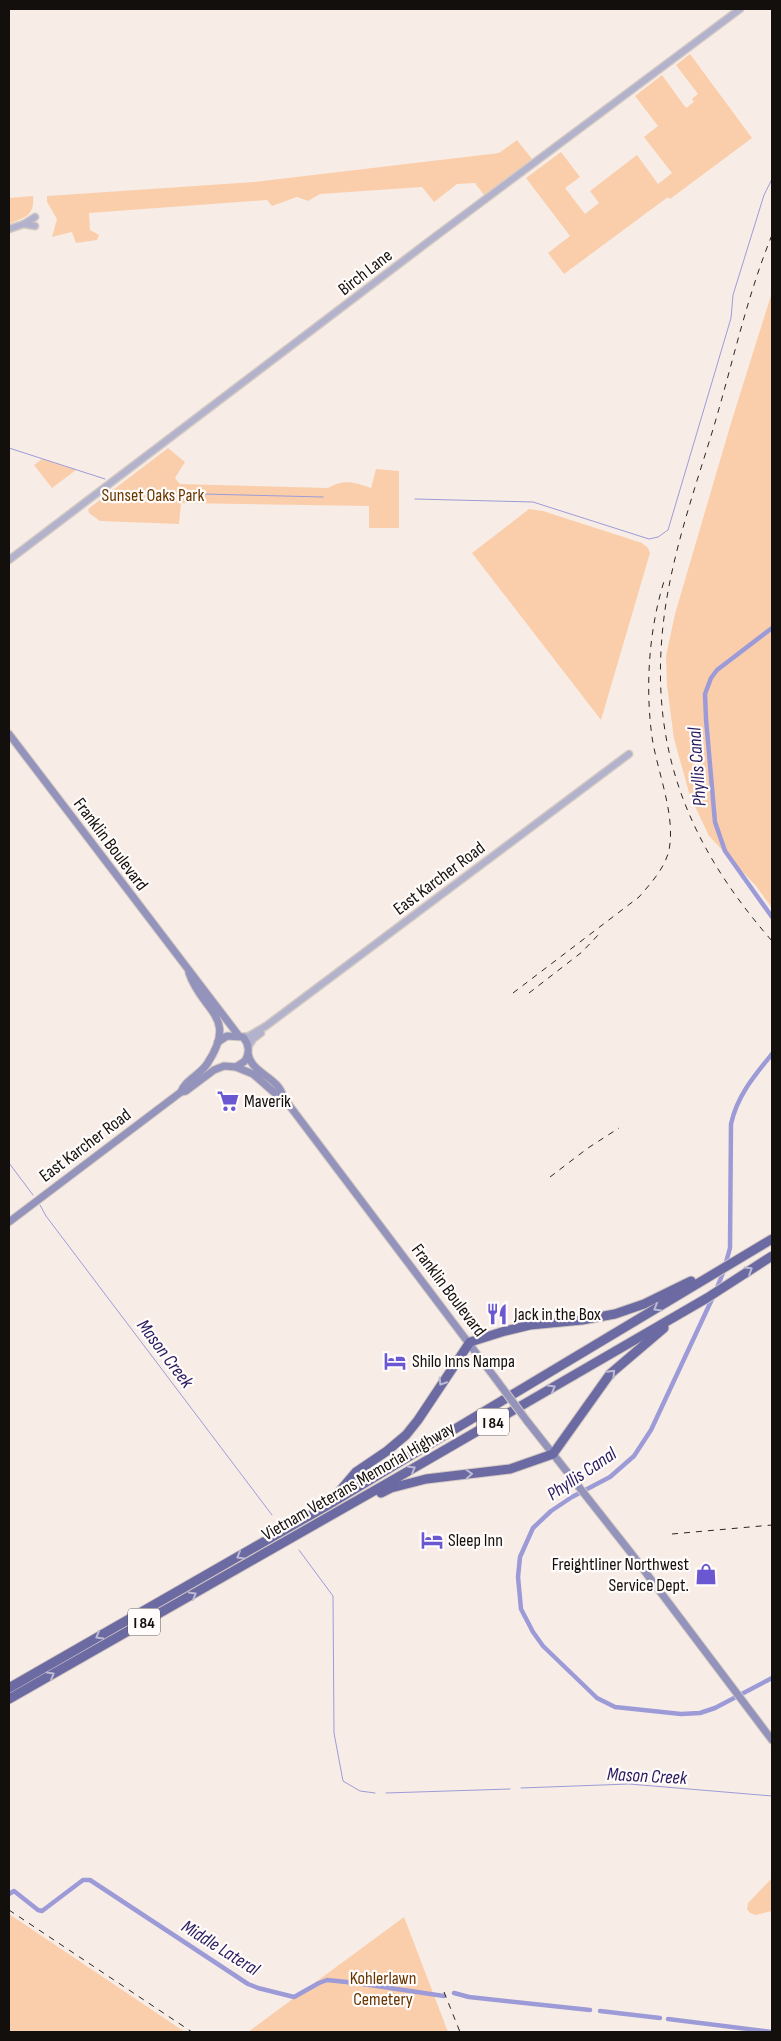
<svg xmlns="http://www.w3.org/2000/svg" width="781" height="2041" viewBox="0 0 781 2041" font-family="'Sofia Sans Condensed',sans-serif">
	<style>
		.green { fill: #fbceab }
		.lines { fill: none; stroke-linecap: round; stroke-linejoin: round }
		.stream { stroke: #9d9bd7; stroke-width: 1 }
		.canal { stroke: #9d9bd7; stroke-width: 4.5 }
		.tertiary-casing { stroke: #d3c9c3; stroke-width: 9 }
		.secondary-casing { stroke: #d3c9c3; stroke-width: 9 }
		.motorway-casing { stroke: #d3c9c3; stroke-width: 11 }
		.tertiary { stroke: #b2b2cd; stroke-width: 6 }
		.secondary { stroke: #9493bb; stroke-width: 7 }
		.motorway { stroke: #6c6aa2; stroke-width: 9 }
		.rail { stroke: #2a2623; stroke-width: 1; stroke-dasharray: 6 6; stroke-linecap: butt }
		.secondary-bridge-casing { stroke: #d3c9c3; stroke-width: 9; stroke-linecap: butt }
		.secondary-bridge { stroke: #9493bb; stroke-width: 7 }
		.oneway { stroke: #bdbad3 }
		.labels { text-anchor: middle; stroke-width: 4.5; stroke-linejoin: round; paint-order: stroke }
		.shield { fill: #fffcfb; stroke: #595654; stroke-width: 1 }
		.shield-label { font-size: 16px; font-weight: bold; fill: #120f0c }
		.street-label { font-size: 18px; fill: #120f0c; stroke: #fffcfb }
		.park-label { font-size: 18px; fill: #693600; stroke: #fffcfb }
		.poi-label { font-size: 18px; fill: #120f0c; stroke: #fffcfb; text-anchor: start }
		.water-label { font-size: 19px; font-style: italic; fill: #271a5f; stroke: #fffcfb }
	</style>
	<rect width="100%" height="100%" fill="#f8ede6"/>
	<g class="green">
		<polygon points="690,54 752,138 670,199 668,197 564,274 548,253 570,236 526,178 561,152 580,177 565,188 585,214 599,203 590,191 637,155 658,184 672,173 644,137 658,126 635,96 662,75 686,108 694,102 692,99 698,94 676,65"/>
		<polygon points="517,140 532,159 484,195 475,183 457,184 434,202 422,187 320,194 308,201 297,197 272,206 267,200 89,213 90,230 99,235 97,240 76,243 72,232 52,237 57,219 47,202 47,196 254,182 499,153"/>
		<path d="M33 196C35 216 25 217 9 224V198Z"/>
		<polygon points="772,292 772,908 756,886 709,836 690,796 674,739 667,686 666,656 675,614 731,423"/>
		<path d="M168 448 185 462 175 478 180 484 328 488C345 479 353 482 371 488L376 469 399 471V528H369V506L181 503 179 524 100 521 89 513 88 509Z"/>
		<polygon points="42,459 76,470 52,488 34,465"/>
		<polygon points="529,509 543,511 642,543 648,548 650,553 601,720 472,553"/>
		<polygon points="772,1878 772,1911 756,1915 750,1913 747,1909 748,1903"/>
		<polygon points="9,1914 185,2032 9,2032"/>
		<polygon points="404,1917 448,2032 248,2032"/>
	</g>
	<g class="lines">
		<g class="stream">
			<polyline points="9,448 105,479"/>
			<polyline points="203,494 323,497"/>
			<polyline points="415,499 533,502 649,539 658,537 668,530 731,318 733,295 764,195 772,179"/>
			<polyline points="9,1163 33,1195"/>
			<polyline points="40,1205 46,1216 272,1515"/>
			<polyline points="299,1550 333,1596 334,1733 343,1781 360,1791 375,1793"/>
			<polyline points="521,1788 629,1784 772,1796"/>
			<polyline points="386,1793 510,1789"/>
		</g>
		<g class="canal">
			<polyline points="772,628 717,670 711,678 705,694 706,719 715,822 725,851 772,917"/>
			<path d="M716 1290 723 1273 730 1248 731 1124C737 1096 754 1076 772 1054"/>
			<polyline points="713,1297 651,1430 634,1456 610,1477 572,1497 551,1511 533,1528 520,1557 518,1577 521,1609 533,1632 543,1646 597,1698 615,1707 681,1714 700,1713 715,1708 772,1678"/>
			<polyline points="9,1894 14,1891 38,1910 42,1911 83,1880 90,1880 248,1984 258,1988 294,1997 319,1983 327,1980 356,1983 444,1996"/>
			<polyline points="454,1993 469,1997 590,2010"/>
			<polyline points="600,2011 660,2018"/>
			<polyline points="668,2019 772,2032"/>
		</g>
		<g class="tertiary-casing">
			<g id="tertiary">
				<polyline points="24,224 35,226"/>
				<polyline points="9,229 24,224 35,217"/>
				<polyline points="9,560 432,239 740,9"/>
				<polyline points="243,1037 249,1036 266,1026 629,754"/>
				<polyline points="248,1047 253,1039 261,1033"/>
			</g>
		</g>
		<g class="secondary-casing">
			<g id="secondary">
				<polyline points="9,734 239,1036"/>
				<path d="M248 1054C252 1074 279 1077 283 1097L495 1378"/>
				<polyline points="236,1067 253,1074 277,1095 283,1097"/>
				<path d="M181 1092C185 1080 200 1075 207 1064 239 1016 202 1012 189 973"/>
				<path d="M9 1222 181 1092 186 1091 214 1070 224 1066 236 1067 245 1061C250 1053 249 1044 243 1037L227 1036 218 1042"/>
				<polyline points="527,1421 631,1553 772,1740"/>
			</g>
		</g>
		<g class="motorway-casing">
			<g id="motorway">
				<polyline points="381,1493 391,1488 426,1479 510,1469 553,1454 610,1374 664,1328"/>
				<polyline points="333,1499 356,1472 387,1451 406,1435 418,1420 470,1342 505,1331 530,1325 582,1320 615,1314 644,1304 691,1281"/>
				<polyline points="9,1688 328,1505 772,1239"/>
				<polyline points="9,1699 393,1480 707,1298 772,1256"/>
			</g>
		</g>
		<use href="#tertiary" class="tertiary"/>
		<use href="#secondary" class="secondary"/>
		<use href="#motorway" class="motorway"/>
		<g class="rail">
			<path d="M772 235C747 296 733 362 714 426 697 482 677 539 667 597 644 734 682 838 772 941"/>
			<path d="M513 993 639 897C651 883 665 868 669 850 676 815 657 771 652 737 645 685 649 628 665 578"/>
			<polyline points="529,993 582,952 600,933"/>
			<polyline points="550,1177 588,1148 619,1128"/>
			<polyline points="672,1534 772,1525"/>
			<polyline points="9,1910 192,2032"/>
			<polyline points="444,1992 460,2032"/>
		</g>
		<g class="secondary-bridge-casing">
			<polyline id="secondary-bridge" points="495,1378 527,1421"/>
		</g>
		<use href="#secondary-bridge" class="secondary-bridge"/>
	</g>
	<defs><path id="oneway-chevron" d="M-2-3.5L2.5 0L-2 3.5" fill="none" stroke-width="1.6" stroke-linecap="round" stroke-linejoin="round" transform="scale(1.25)"/></defs>
	<g class="oneway">
		<use href="#oneway-chevron" transform="translate(749 1270) rotate(-32)"/>
		<use href="#oneway-chevron" transform="translate(657 1308) rotate(150)"/>
		<use href="#oneway-chevron" transform="translate(612 1373) rotate(-46)"/>
		<use href="#oneway-chevron" transform="translate(442 1382) rotate(122)"/>
		<use href="#oneway-chevron" transform="translate(552 1388) rotate(-30)"/>
		<use href="#oneway-chevron" transform="translate(412 1469) rotate(-30)"/>
		<use href="#oneway-chevron" transform="translate(469 1474) rotate(-3)"/>
		<use href="#oneway-chevron" transform="translate(240 1556) rotate(150)"/>
		<use href="#oneway-chevron" transform="translate(193 1595) rotate(-30)"/>
		<use href="#oneway-chevron" transform="translate(99 1636) rotate(150)"/>
		<use href="#oneway-chevron" transform="translate(51 1675) rotate(-30)"/>
	</g>
	<defs>
		<g id="supermarket-bare" transform="scale(1.725)"><path d="M-6-5.5h2.5l.6 2H6L4.5 2H-2.5L-4.4-4H-6ZM-1.5 3.2a1.3 1.3 0 1 0 .1 0ZM3 3.2a1.3 1.3 0 1 0 .1 0Z" fill="#6a58d2" stroke="#fffcfb" stroke-width="2.5" paint-order="stroke"/></g>
		<g id="restaurant-bare" transform="scale(1.725)"><path d="M-5-6h1v4h1v-4h1v4h1v-4h1v5L-1.5 .5V6h-2V.5L-5-1ZM5-6V6H3V1.5H1.5Q1.5-4 5-6Z" fill="#6a58d2" stroke="#fffcfb" stroke-width="2.5" paint-order="stroke"/></g>
		<g id="hotel-bare" transform="scale(1.725)"><path d="M-6-4.5h1.5V1H6V5H4.5V3h-9V5H-6ZM-4 0a1.8 1.8 0 1 1 3.6 0ZM.5 0V-2.5h3Q6-2.5 6 0Z" fill="#6a58d2" stroke="#fffcfb" stroke-width="2.5" paint-order="stroke"/></g>
		<g id="shop-bare" transform="scale(1.725)"><path d="M-5-2.5h2.3a2.7 3.5 0 0 1 5.4 0H5L5.5 6h-11ZM-1.5-2.5h3a1.5 2.3 0 0 0-3 0Z" fill="#6a58d2" stroke="#fffcfb" stroke-width="2.5" paint-order="stroke"/></g>
	</defs>
	<g fill-rule="evenodd">
		<use href="#supermarket-bare" x="228" y="1101"/>
		<use href="#restaurant-bare" x="497" y="1314"/>
		<use href="#hotel-bare" x="395" y="1361"/>
		<use href="#hotel-bare" x="432" y="1540"/>
		<use href="#shop-bare" x="706" y="1574"/>
	</g>
	<g class="labels">
		<g class="shield">
			<rect x="477" y="1408.5" width="32" height="27" rx="4"/>
			<rect x="128" y="1608.5" width="32" height="27" rx="4"/>
		</g>
		<g class="shield-label">
			<text x="493" y="1428">I 84</text>
			<text x="144" y="1628">I 84</text>
		</g>
		<g class="street-label">
			<text transform="translate(365 272) rotate(-38)" y="6">Birch Lane</text>
			<text transform="translate(111 844) rotate(53)" y="6">Franklin Boulevard</text>
			<text transform="translate(439 878) rotate(-37)" y="6">East Karcher Road</text>
			<text transform="translate(85 1145) rotate(-37)" y="6">East Karcher Road</text>
			<text transform="translate(449 1290) rotate(53)" y="6">Franklin Boulevard</text>
			<text transform="translate(358 1481) rotate(-30)" y="6">Vietnam Veterans Memorial Highway</text>
		</g>
		<g class="park-label">
			<text x="153" y="501">Sunset Oaks Park</text>
			<text x="383" y="1984">Kohlerlawn<tspan x="383" dy="21">Cemetery</tspan></text>
		</g>
		<g class="poi-label">
			<text x="244" y="1107">Maverik</text>
			<text x="514" y="1320">Jack in the Box</text>
			<text x="412" y="1367">Shilo Inns Nampa</text>
			<text x="448" y="1546">Sleep Inn</text>
			<text x="689" y="1570" text-anchor="end">Freightliner Northwest<tspan x="689" dy="21">Service Dept.</tspan></text>
		</g>
		<g class="water-label">
			<text transform="translate(696 767) rotate(-94)" y="7">Phyllis Canal</text>
			<text transform="translate(166 1353) rotate(53)" y="7">Mason Creek</text>
			<text transform="translate(581 1473) rotate(-34)" y="7">Phyllis Canal</text>
			<text transform="translate(647 1775) rotate(3)" y="7">Mason Creek</text>
			<text transform="translate(221 1947) rotate(32)" y="7">Middle Lateral</text>
		</g>
	</g>
	<rect width="781" height="2041" fill="none" stroke="#120f0c" stroke-width="20"/>
</svg>
